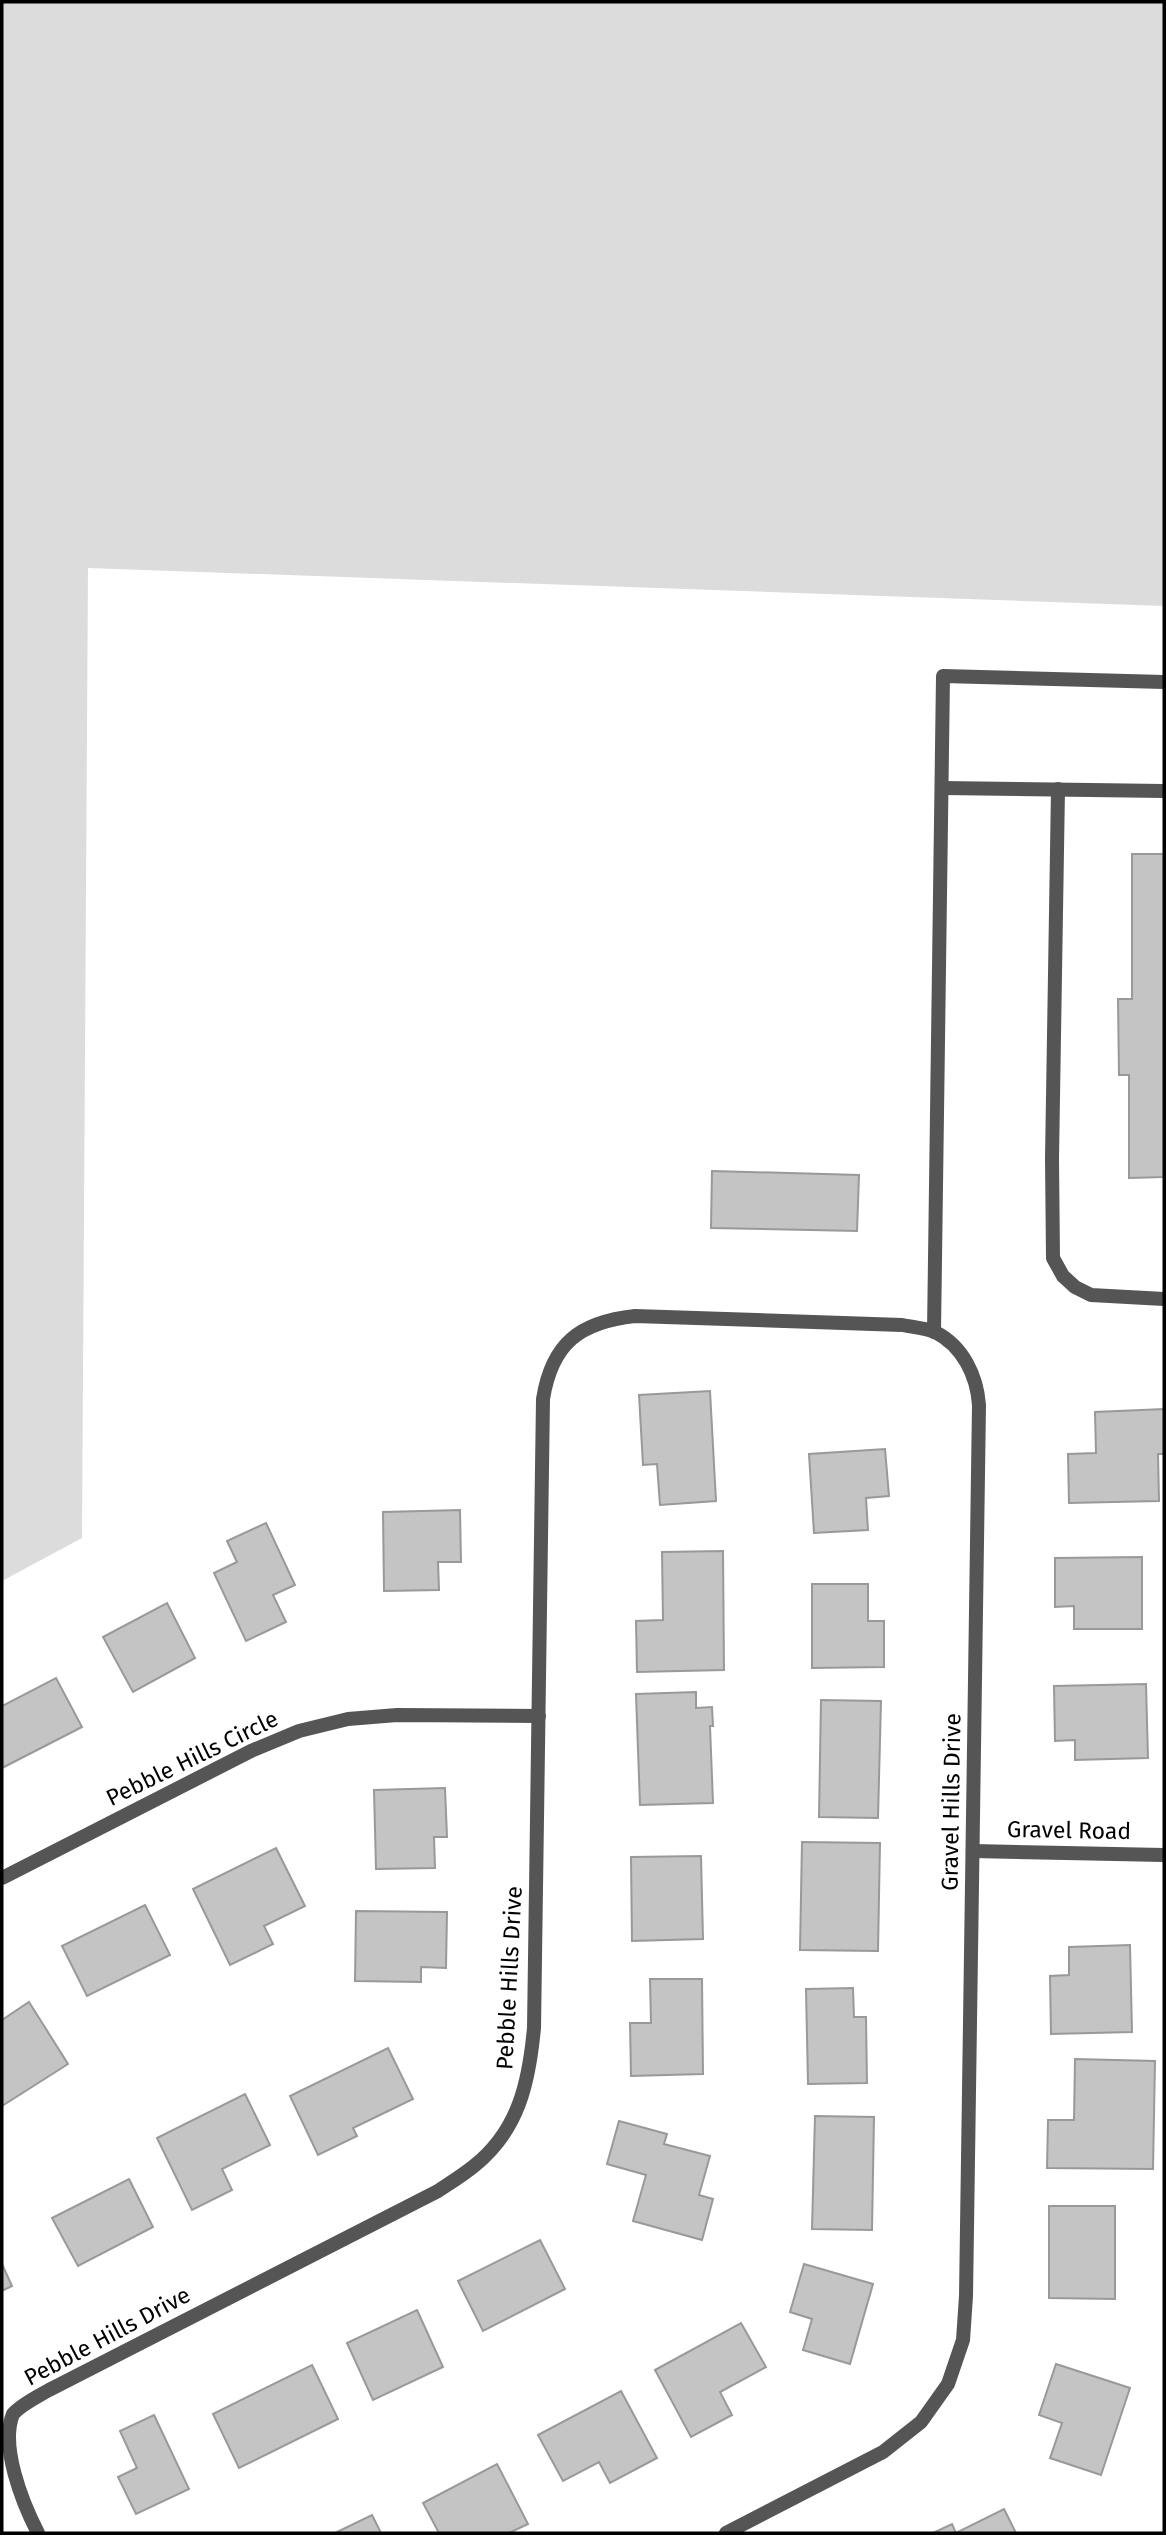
<svg xmlns="http://www.w3.org/2000/svg" width="1166" height="2535" viewBox="0 0 1166 2535" font-family="'Fira Sans',sans-serif">
	<style>
		.green { fill: #dcdcdc }
		.building { fill: #c4c4c4; stroke: #999; stroke-width: 2 }
		.lines { fill: none; stroke-linecap: round; stroke-linejoin: round }
		.service { stroke: #555; stroke-width: 14 }
		.minor { stroke: #555; stroke-width: 14 }
		.labels { text-anchor: middle; stroke-width: 5; stroke-linejoin: round; paint-order: stroke }
		.street-label { font-size: 23px; fill: #000; stroke: #fff }
	</style>
	<rect width="100%" height="100%" fill="#fff"/>
	<polygon class="green" points="2,2 1164,2 1164,606 88,568 82,1538 2,1581"/>
	<g class="building">
		<polygon points="1132,854 1164,854 1164,1177 1129,1178 1129,1075 1119,1075 1118,999 1132,999"/>
		<polygon points="712,1171 859,1175 857,1231 711,1228"/>
		<polygon points="710,1391 716,1501 660,1505 657,1464 643,1465 639,1395"/>
		<polygon points="1164,1409 1164,1454 1158,1454 1159,1501 1069,1503 1068,1454 1096,1453 1095,1412"/>
		<polygon points="885,1449 889,1496 866,1498 868,1530 814,1533 809,1454"/>
		<polygon points="460,1510 461,1562 438,1562 439,1590 384,1591 383,1512"/>
		<polygon points="266,1523 295,1585 273,1595 286,1622 246,1641 214,1573 237,1562 227,1541"/>
		<polygon points="723,1551 724,1670 637,1672 636,1621 663,1620 662,1552"/>
		<polygon points="1142,1557 1142,1629 1074,1629 1074,1606 1055,1607 1055,1558"/>
		<polygon points="812,1584 868,1584 868,1621 884,1621 884,1667 812,1668"/>
		<polygon points="167,1603 195,1658 133,1692 103,1637"/>
		<polygon points="56,1678 82,1727 2,1768 2,1706"/>
		<polygon points="1146,1684 1148,1758 1075,1760 1075,1740 1055,1741 1054,1686"/>
		<polygon points="696,1692 696,1708 712,1707 713,1726 710,1726 713,1803 640,1805 636,1694"/>
		<polygon points="821,1700 881,1701 878,1818 819,1817"/>
		<polygon points="445,1788 447,1837 434,1837 435,1868 376,1869 374,1790"/>
		<polygon points="802,1842 880,1843 878,1951 800,1950"/>
		<polygon points="276,1848 305,1906 264,1926 273,1944 230,1965 193,1889"/>
		<polygon points="701,1856 703,1939 632,1941 631,1857"/>
		<polygon points="145,1905 170,1955 87,1996 62,1946"/>
		<polygon points="356,1911 447,1912 446,1968 421,1967 421,1982 355,1981"/>
		<polygon points="1130,1945 1132,2032 1051,2034 1050,1976 1069,1975 1069,1947"/>
		<polygon points="650,1979 702,1979 703,2074 631,2076 630,2023 651,2023"/>
		<polygon points="853,1988 854,2017 866,2017 867,2083 808,2084 806,1989"/>
		<polygon points="29,2002 68,2064 2,2106 2,2020"/>
		<polygon points="388,2048 413,2099 353,2128 357,2136 318,2155 290,2096"/>
		<polygon points="1075,2059 1155,2061 1153,2169 1047,2168 1048,2120 1074,2120"/>
		<polygon points="245,2094 270,2145 222,2169 232,2190 192,2210 157,2138"/>
		<polygon points="815,2116 874,2117 872,2230 812,2229"/>
		<polygon points="619,2121 667,2134 664,2144 710,2156 699,2195 713,2199 702,2240 633,2221 646,2175 607,2164"/>
		<polygon points="129,2179 153,2227 78,2266 52,2218"/>
		<polygon points="1049,2206 1115,2206 1115,2299 1049,2298"/>
		<polygon points="540,2240 565,2289 483,2331 458,2281"/>
		<polygon points="2,2264 12,2286 2,2291"/>
		<polygon points="804,2264 873,2284 850,2364 803,2350 812,2319 790,2312"/>
		<polygon points="417,2310 443,2367 373,2400 347,2343"/>
		<polygon points="741,2323 766,2367 720,2392 732,2415 691,2437 655,2370"/>
		<polygon points="1056,2364 1130,2388 1101,2475 1050,2458 1062,2423 1039,2415"/>
		<polygon points="312,2365 338,2419 239,2468 213,2414"/>
		<polygon points="621,2391 657,2458 610,2483 599,2462 563,2481 538,2435"/>
		<polygon points="154,2415 189,2489 136,2514 118,2477 137,2468 120,2431"/>
		<polygon points="497,2464 528,2524 509,2533 439,2533 423,2503"/>
		<polygon points="1004,2509 1016,2533 933,2533 952,2524 956,2533"/>
		<polygon points="372,2515 381,2533 335,2533"/>
	</g>
	<g class="lines">
		<g class="service">
			<polyline points="942,788 1164,791"/>
			<polyline points="1058,789 1052,1159 1053,1258 1063,1276 1075,1287 1091,1295 1164,1299"/>
			<polyline points="934,1332 943,676 1164,682"/>
		</g>
		<g class="minor">
			<polyline points="973,1851 1164,1855"/>
			<polyline points="2,1878 251,1751 299,1731 348,1719 397,1715 539,1716"/>
			<path d="M38 2533C22 2502 0 2446 13 2414 22 2404 37 2397 49 2390L438 2191C450 2183 463 2175 474 2166 519 2130 529 2082 534 2028L543 1399C552 1343 580 1322 635 1316L902 1325C912 1327 926 1328 935 1332 963 1346 977 1376 979 1405L966 2296 963 2340 948 2384 921 2422 883 2452 726 2533"/>
		</g>
	</g>
	<g class="labels">
		<g class="street-label">
			<text transform="translate(192 1758) rotate(-26)" y="8">Pebble Hills Circle</text>
			<text transform="translate(951 1802) rotate(-89)" y="8">Gravel Hills Drive</text>
			<text transform="translate(1069 1830) rotate(1)" y="8">Gravel Road</text>
			<text transform="translate(509 1978) rotate(-87)" y="8">Pebble Hills Drive</text>
			<text transform="translate(107 2336) rotate(-28)" y="8">Pebble Hills Drive</text>
		</g>
	</g>
	<rect width="1166" height="2535" fill="none" stroke="#000000" stroke-width="7"/>
</svg>
